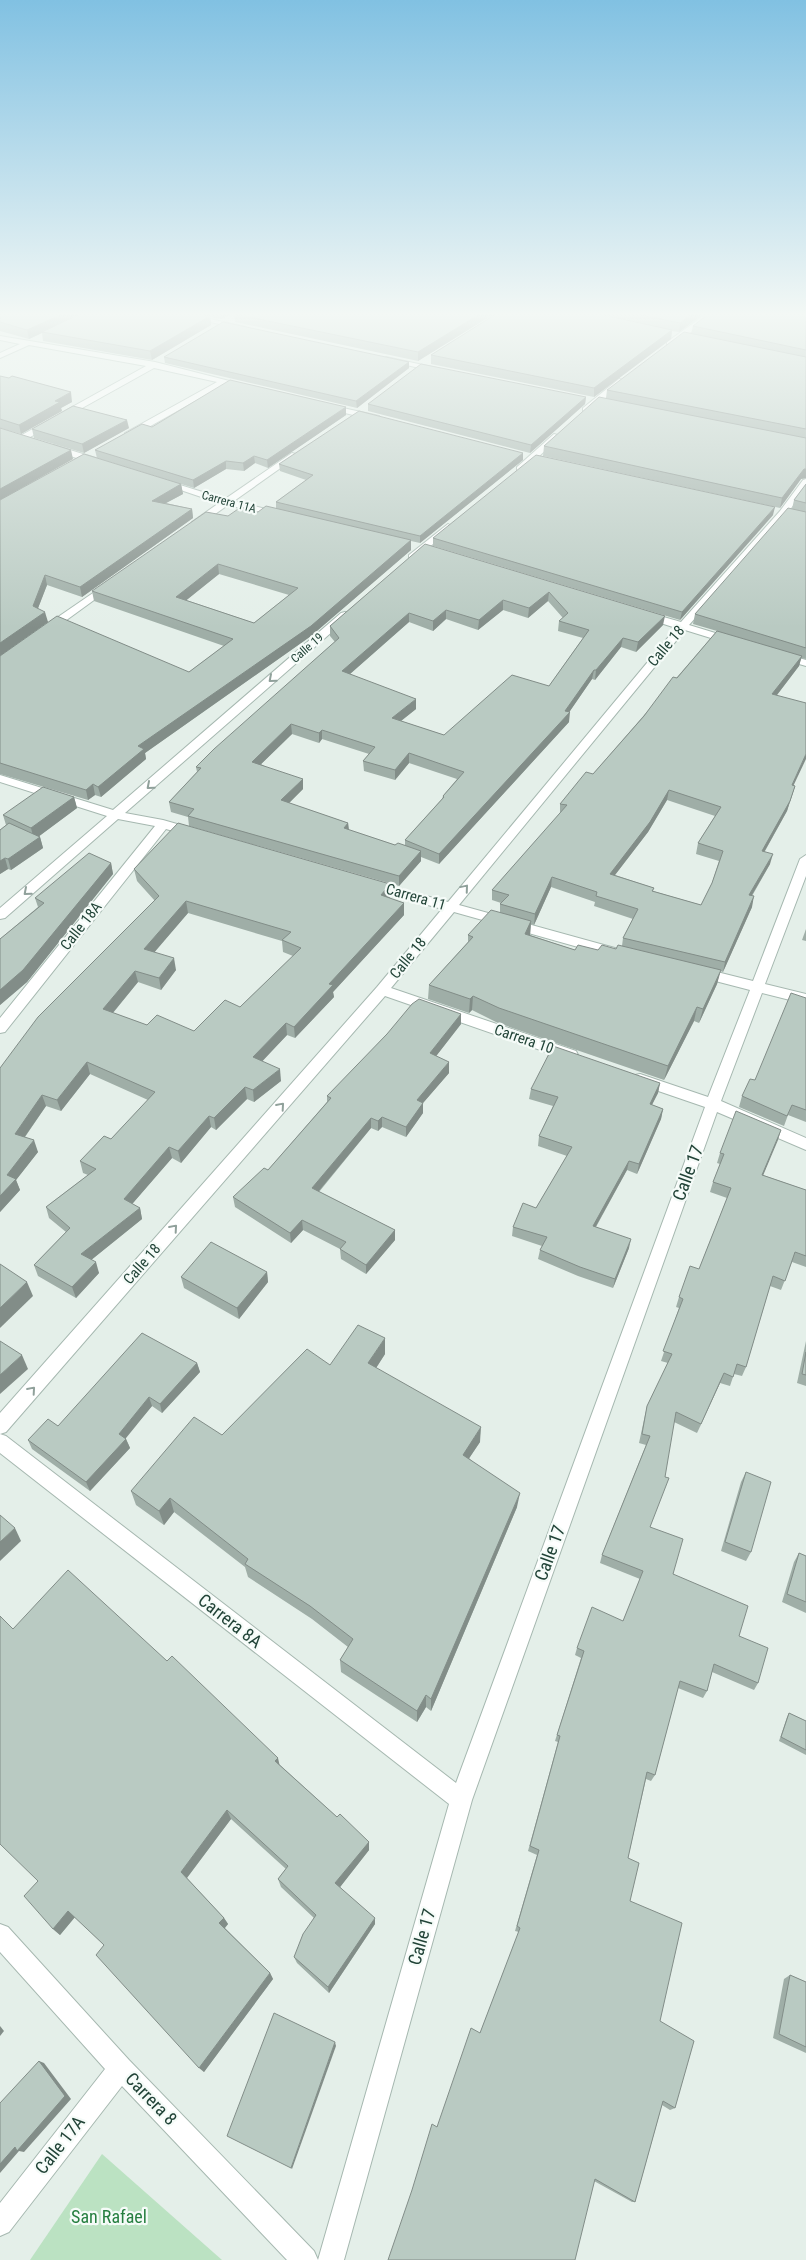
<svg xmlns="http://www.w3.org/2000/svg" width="806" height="2260" viewBox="0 0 806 2260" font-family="'Roboto Condensed',sans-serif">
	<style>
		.green { fill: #bbe2c2 }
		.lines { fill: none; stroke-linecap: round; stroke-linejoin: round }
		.street-casing { stroke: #a6b8b0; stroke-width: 2 }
		.street { fill: #fff; fill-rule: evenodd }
		.wall { fill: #9faea7; fill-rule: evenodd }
		.shaded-wall { fill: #828d88 }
		.building { fill: #b9cac2; stroke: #828d88; fill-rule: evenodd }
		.oneway { stroke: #90a19b }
		.labels { text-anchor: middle; stroke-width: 4.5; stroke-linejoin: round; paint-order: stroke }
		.far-street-label { font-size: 12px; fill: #214337; stroke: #f5fbf8 }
		.street-label { font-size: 15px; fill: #214337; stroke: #f5fbf8 }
		.near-street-label { font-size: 18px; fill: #214337; stroke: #f5fbf8 }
		.near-park-label { font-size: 18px; fill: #267f40; stroke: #f5fbf8 }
	</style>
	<rect width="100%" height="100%" fill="#e4efe9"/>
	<polygon class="green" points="102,2154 222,2260 30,2260"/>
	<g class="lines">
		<g class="street-casing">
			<g id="street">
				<polygon points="165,312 179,312 246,327 242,329"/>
				<polygon points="709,312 717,312 673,346 667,346 667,342"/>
				<polygon points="0,336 155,362 249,386 245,388 225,384 131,437 125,437 125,433 217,382 154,368 23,441 20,440 20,436 146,366 29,345 0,358 0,353 20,344 0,340"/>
				<polygon points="386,357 437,368 441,370 437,372 389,361 386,361"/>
				<polygon points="619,379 626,381 589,412 583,412 583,408"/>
				<polygon points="325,404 379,416 380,418 373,420 325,408"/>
				<polygon points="554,434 561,436 523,471 517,471 517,467"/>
				<polygon points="54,445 102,460 103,462 99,465 51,450 50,448"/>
				<polygon points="292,453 299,455 234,501 282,513 284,515 279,518 228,505 198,526 192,526 192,522 219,503 160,483 164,480 225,499"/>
				<polygon points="806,479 806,488 786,515 689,625 735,639 735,643 727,643 685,630 459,905 622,950 624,953 622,956 617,958 454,912 391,988 576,1051 578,1055 576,1059 566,1059 385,996 6,1432 0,1434 6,1436 456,1783 705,1107 635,1083 633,1079 635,1075 640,1074 708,1097 750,990 696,976 694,973 696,970 701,968 753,981 800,859 806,855 806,876 765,984 806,994 806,1004 762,993 721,1101 806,1138 806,1150 717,1112 472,1800 344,2260 318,2260 449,1804 0,1453 0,1413 377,987 442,909 368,888 366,885 368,882 372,881 448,902 676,628 642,617 642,613 646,612 681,622 780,511 803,480"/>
				<polygon points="448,524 453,527 451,529 415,559 409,559 409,555"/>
				<polygon points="109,582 114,585 112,587 50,632 42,632 42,628"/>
				<polygon points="345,612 349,613 349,617 125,813 163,820 198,830 200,833 194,837 166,829 5,1032 0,1033 0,1018 155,826 118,819 5,918 0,919 0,908 107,816 0,782 0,775 113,810 341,613"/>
				<polygon points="782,653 806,660 806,666 778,658 777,656"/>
				<polygon points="0,1924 8,1927 129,2060 314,2251 318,2260 287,2260 122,2086 9,2232 0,2236 0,2203 105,2069 0,1952"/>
			</g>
		</g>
		<use href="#street" class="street"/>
	</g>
	<g class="wall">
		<polygon points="0,312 237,312 221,319 210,317 211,325 152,360 43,341 42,333 29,339 0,331"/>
		<polygon points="497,312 418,361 235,322 234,314"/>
		<polygon points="499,312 706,312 679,332 672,331 671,339 594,397 431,364 431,355"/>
		<polygon points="806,312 806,478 801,479 780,508 543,456 544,446 606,398 607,390 691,334 693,326"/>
		<polygon points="164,357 409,362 409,368 357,408 165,363"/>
		<polygon points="0,376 72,402 61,408 62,411 21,434 0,428"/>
		<polygon points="586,397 585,404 530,453 368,411 368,404"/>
		<polygon points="346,415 268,468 255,463 244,471 226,469 194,488 97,458 95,450 152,427"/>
		<polygon points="0,428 73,459 15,492 181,484 183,494 166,503 192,509 193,518 82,597 47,585 38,608 48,622 0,656"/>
		<polygon points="129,428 84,453 34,438 32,429"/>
		<path d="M523 453V460L420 543 411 541V550L311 636 145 753 146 759 101 797 95 795 88 800 0 774V656L189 672 224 646 94 601 92 591 228 516 258 512 276 509V502L306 480 280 471 279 464ZM219 574 289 595 254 623 186 600Z"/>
		<path d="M806 484V659L801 658 799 666 777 695 793 785 795 786 787 811 765 851 770 864 752 896V907L723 972 720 971 717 984 699 1023 694 1021 664 1080 498 1023 472 1010 469 1013 428 999 429 985 468 942V935L500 912V904L501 903 492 900V890L560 814V804L593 774 717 631 693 624 695 614 792 509 794 500ZM667 800 715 816 698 843 696 854 719 861 712 883 701 905 653 891 654 888 615 875 648 832ZM551 887 595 902 594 906 633 919 623 938 622 946 616 949 598 950H575L530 935 531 924 534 925Z"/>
		<polygon points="773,515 680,620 433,546 433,538"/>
		<path d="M425 544 663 625 636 652 621 647 595 680 592 679 569 712V722L439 864 421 857V861L399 886 189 826 188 817 171 812 169 802 197 772 196 767 335 642 330 636V626ZM548 601 563 618 559 621 558 631 583 638 549 686 444 735 401 721 416 709 350 674 409 622 433 631 446 619 478 630 503 610 528 618ZM292 734 319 743 322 739 369 754 363 761 364 771 395 780 409 763 457 779 443 796 442 799 405 840V845H395L349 830 348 823 289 803 303 789 261 764Z"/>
		<polygon points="74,797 77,808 39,836 40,837 43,848 11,870 8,869 0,874 0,830 6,825 3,815"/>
		<polygon points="111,863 113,874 27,982 0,1005 0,939 38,907 35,898"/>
		<path d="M134 869 391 896 389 898 404 903V915L333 992 334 997 295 1038 287 1035 262 1061 281 1081 254 1102 247 1099 216 1130 211 1127 181 1163 172 1158 132 1204 140 1208 142 1219 91 1260 99 1273 76 1298 38 1276 34 1265 66 1232 49 1218 46 1207 88 1175 83 1173 80 1161 111 1139 148 1100 90 1074 61 1111 46 1106 25 1137 38 1152 16 1180 20 1190 0 1212V1068L155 901 137 881ZM188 913 282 941 283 952 293 956 240 1007 194 1031 147 1025 113 1013 138 982 161 990 176 970 154 952Z"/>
		<polygon points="806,929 806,941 802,940"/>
		<polygon points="806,998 806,1122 788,1115 784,1126 739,1107 742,1096 755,1080"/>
		<polygon points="461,1014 461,1024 436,1056 449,1073 423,1103 423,1113 406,1137 382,1127 378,1131 371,1128 319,1192 395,1230 395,1240 366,1274 341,1259 340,1249 303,1230 291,1243 235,1207 233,1197 268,1170 327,1102 327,1096"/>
		<polygon points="660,1083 658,1093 652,1105 663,1109 661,1119 637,1174 627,1170 596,1227 629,1248 613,1288 578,1276 538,1259 540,1250 542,1246 512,1236 513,1227 536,1208 567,1156 538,1146 539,1136 553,1106 529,1099 531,1089"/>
		<polygon points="781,1130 763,1175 806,1190 806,1267 792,1262 781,1290 770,1286 746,1367 742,1376 734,1374 730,1386 720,1383 697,1433 674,1422 650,1527 673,1574 739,1636 758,1683 754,1690 712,1672 707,1691 703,1698 678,1688 655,1775 651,1781 646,1779 628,1858 630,1901 660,2021 675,2108 670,2110 662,2105 635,2202 632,2202 594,2181 437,2127 480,2033 519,1932 515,1931 537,1855 528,1851 558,1742 555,1741 581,1658 575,1655 577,1648 623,1621 640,1579 600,1563 602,1555 646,1445 639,1443 645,1415 647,1406 668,1363 661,1361 679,1308 676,1307 679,1297 699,1269 727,1198 710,1192 713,1182 720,1164 717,1163 720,1153"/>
		<polygon points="267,1272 268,1282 239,1319 184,1288 181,1277"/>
		<polygon points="806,1341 806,1386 797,1383"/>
		<polygon points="385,1354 376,1368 480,1442 469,1458 517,1507 431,1711 426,1707 417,1722 341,1672 340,1660 348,1647 312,1619 248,1577 245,1567 174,1512 164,1525 136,1505 131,1491 222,1435 330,1365"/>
		<polygon points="197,1363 200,1372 162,1413 152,1406 125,1438 126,1439 130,1448 90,1491 32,1449 28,1440"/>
		<polygon points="746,1472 751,1552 746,1561 721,1551 741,1482"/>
		<polygon points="799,1553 806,1556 806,1613 782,1602 794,1562"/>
		<polygon points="13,1629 280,1765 337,1817 369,1842 369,1850 340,1887 375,1924 329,1993 297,1963 294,1957 314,1918 281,1887 278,1879 286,1869 231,1819 187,1878 224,1918 228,1924 225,1928 270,1973 273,1979 204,2072 104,1945 75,1917 60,1935 53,1929 38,1881"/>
		<polygon points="789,1713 806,1721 806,1755 779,1741 787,1717"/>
		<polygon points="790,1975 806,1982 806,2053 773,2038 784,1979"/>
	</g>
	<g class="shaded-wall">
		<polygon points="67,312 87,312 29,339 27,330"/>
		<polygon points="220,312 237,312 221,319"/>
		<polygon points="483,312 497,312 418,361 418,352"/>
		<polygon points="695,312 706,312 679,332 680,323"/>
		<polygon points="210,316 211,325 152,360 150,351"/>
		<polygon points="672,330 671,339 594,397 594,388"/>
		<polygon points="409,362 409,368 357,408 356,401"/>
		<polygon points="71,392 72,402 61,408 62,411 21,434 19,425 55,401"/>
		<polygon points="586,397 585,404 530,453 531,445"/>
		<polygon points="346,407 346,415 268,468 267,460"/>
		<polygon points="127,420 129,428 84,453 82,444"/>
		<polygon points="71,450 73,459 0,500 0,489"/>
		<polygon points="523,453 523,460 420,543 420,536"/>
		<polygon points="254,456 255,463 244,471 243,463"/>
		<polygon points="226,461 226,469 194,488 193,480"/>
		<polygon points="804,469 806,469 806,478 801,479 780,508 782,498"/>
		<polygon points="181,484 183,494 153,510 152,501"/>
		<polygon points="775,507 773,515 680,620 682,612"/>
		<polygon points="192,509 193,518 82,597 80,587"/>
		<polygon points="411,540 411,550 311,636 145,753 146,759 101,797 98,787 138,746"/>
		<polygon points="218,564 219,574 178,607 176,597"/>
		<polygon points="45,575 47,585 35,616 33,606"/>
		<polygon points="549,592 548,601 528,618 529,608"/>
		<polygon points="503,600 503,610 478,630 479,620"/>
		<polygon points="446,610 446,619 433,631 433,621"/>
		<polygon points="45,612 48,622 0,656 0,643"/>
		<polygon points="409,613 409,622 342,681 342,671"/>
		<polygon points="665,616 663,625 636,652 638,642"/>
		<polygon points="623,638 621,647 595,680 596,670"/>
		<polygon points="802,656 799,666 770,704 772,694"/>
		<polygon points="594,670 592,679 568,714 570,712 569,722 439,864 439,854 565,711"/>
		<polygon points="416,699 416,709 392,728 392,718"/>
		<polygon points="291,724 292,734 254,771 252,762"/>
		<polygon points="322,730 322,739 319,743 319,733"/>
		<polygon points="409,753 409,763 395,780 395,770"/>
		<polygon points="806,754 806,759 789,795 792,785"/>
		<polygon points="303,779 303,789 282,810 281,800"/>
		<polygon points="93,784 95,795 88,800 86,790"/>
		<polygon points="795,786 787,811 759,861 762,851"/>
		<polygon points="669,790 667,800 648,832 608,884 610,874"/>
		<polygon points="74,797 77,808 34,840 31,828"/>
		<polygon points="348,823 349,832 344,828"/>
		<polygon points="40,837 43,848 11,870 8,859"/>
		<polygon points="421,851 421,861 399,886 399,876"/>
		<polygon points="773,854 770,864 746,905 749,895"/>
		<polygon points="5,858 8,869 0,874 0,861"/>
		<polygon points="111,863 113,874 27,982 0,1005 0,990"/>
		<polygon points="552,877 551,887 534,925 535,914"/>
		<polygon points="390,884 391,896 382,906 381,895"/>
		<polygon points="754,896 752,907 723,972 725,962"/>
		<polygon points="186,901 188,913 147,961 144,949"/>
		<polygon points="404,903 404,915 333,992 334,997 295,1038 294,1027 329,984"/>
		<polygon points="531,921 530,936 525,934"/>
		<polygon points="174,958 176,970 161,990 159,978"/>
		<polygon points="721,970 717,984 699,1023 703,1009"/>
		<polygon points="135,971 138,982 106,1021 103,1009"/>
		<polygon points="473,996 472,1010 469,1013 470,999"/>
		<polygon points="697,1007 694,1021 664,1080 668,1066"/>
		<polygon points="461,1014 461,1024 430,1064 430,1053"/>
		<polygon points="286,1023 287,1035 255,1069 253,1057"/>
		<polygon points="87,1062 90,1074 61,1111 57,1100"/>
		<polygon points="449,1062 449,1073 423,1103 423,1113 406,1137 406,1127 417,1100"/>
		<polygon points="280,1069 281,1081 254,1102 253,1090"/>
		<polygon points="660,1083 658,1093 647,1114 650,1104"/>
		<polygon points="245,1087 247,1099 216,1130 214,1118"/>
		<polygon points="42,1095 46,1106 19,1145 15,1134"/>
		<polygon points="663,1109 661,1119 637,1174 639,1164"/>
		<polygon points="209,1116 211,1127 181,1163 178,1151"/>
		<polygon points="382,1117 382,1127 378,1131 378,1121"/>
		<polygon points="371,1118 371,1128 313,1198 312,1188"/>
		<polygon points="781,1130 778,1140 759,1185 762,1175"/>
		<polygon points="34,1140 38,1152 16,1180 20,1190 0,1212 0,1196 7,1175"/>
		<polygon points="169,1147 172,1158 127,1210 124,1199"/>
		<polygon points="629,1161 627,1170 591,1235 593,1226"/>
		<polygon points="140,1208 142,1219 85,1265 81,1254"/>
		<polygon points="302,1220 303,1230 291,1243 290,1233"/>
		<polygon points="395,1230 395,1240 366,1274 366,1265"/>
		<polygon points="631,1239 629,1248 613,1288 615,1279"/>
		<polygon points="96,1262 99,1273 76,1298 72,1287"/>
		<polygon points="267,1272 268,1282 239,1319 237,1308"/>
		<polygon points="27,1282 33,1296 0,1328 0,1308"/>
		<polygon points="385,1338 385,1354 369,1379 368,1363"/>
		<polygon points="22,1355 28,1369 0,1394 0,1375"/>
		<polygon points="197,1363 200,1372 162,1413 160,1404"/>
		<polygon points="724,1373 720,1383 697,1433 701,1424"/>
		<polygon points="149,1397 152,1406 122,1443 119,1434"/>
		<polygon points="481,1427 480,1442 462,1469 463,1455"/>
		<polygon points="126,1439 130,1448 90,1491 86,1482"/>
		<polygon points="520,1493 517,1507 431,1711 431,1699"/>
		<polygon points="170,1498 174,1512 164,1525 159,1511"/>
		<polygon points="15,1528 21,1541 0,1561 0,1542"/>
		<polygon points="426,1695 426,1707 417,1722 417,1711"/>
		<polygon points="278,1758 280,1767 275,1761"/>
		<polygon points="227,1810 231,1819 186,1879 181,1872"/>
		<polygon points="369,1842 369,1850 337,1891 335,1883"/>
		<polygon points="68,1911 75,1917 60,1935 53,1929"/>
		<polygon points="224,1918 228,1924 223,1930 219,1923"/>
		<polygon points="375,1918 375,1924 329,1993 328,1987"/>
		<polygon points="270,1973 273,1979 204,2072 199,2068"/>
		<polygon points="0,2026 4,2031 0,2036"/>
		<polygon points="335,2042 336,2046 292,2169 291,2168"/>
		<polygon points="39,2061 44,2063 71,2099 24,2152 19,2151 0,2173 0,2164"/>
	</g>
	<g class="building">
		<polygon points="0,312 67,312 27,330 0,322"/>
		<polygon points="84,312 192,312 210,316 150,351 42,332"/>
		<polygon points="237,312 483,312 418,352 234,314"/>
		<polygon points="499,312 590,312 672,330 594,388 431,355"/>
		<polygon points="625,312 695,312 680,323"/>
		<polygon points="711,312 806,312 806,350 693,326"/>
		<polygon points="223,322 409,362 356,401 164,357"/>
		<polygon points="684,332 806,357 806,429 607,390"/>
		<polygon points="421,364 586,397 531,445 368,404"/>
		<polygon points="0,376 9,378 12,376 71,392 55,401 60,402 19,425 0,419"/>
		<polygon points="230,380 346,407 267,460 254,456 243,463 226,461 193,480 95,450 142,424 152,427"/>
		<polygon points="599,397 806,438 806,469 804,469 782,498 544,446"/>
		<polygon points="73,406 127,420 82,444 32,429"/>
		<polygon points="359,411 523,453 420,536 276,502 313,475 279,464"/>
		<polygon points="0,428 71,450 0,489"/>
		<polygon points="84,454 181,484 152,501 192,509 80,587 45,575 33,606 45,612 0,643 0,500"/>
		<polygon points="536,455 775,507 682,612 433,538"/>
		<polygon points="806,484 806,503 794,500"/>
		<path d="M266 506 411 540 311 626 138 746 144 749 98 787 93 784 86 790 0 763V656L57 616 189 672 233 639 92 591 206 512 228 516 241 507 258 512ZM218 564 298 588 254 623 176 597Z"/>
		<polygon points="788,508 806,512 806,648 695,614"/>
		<path d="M425 544 665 616 638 642 623 638 596 670H594L565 711 570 712 439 854 405 840 444 797 443 796 464 772 409 753 395 770 363 761 375 747 322 730 319 733 291 724 252 762 303 779 281 800 348 823 344 828 395 845 398 843 421 851 399 876 188 816 194 809 169 802 201 768 196 767 214 749 339 638 330 626ZM549 592 568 613 559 621 589 630 549 686 512 675 444 735 392 718 416 699 342 671 409 613 433 621 446 610 479 620 503 600 529 608Z"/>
		<path d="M717 631 802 656 772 694 806 703V754L792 785 795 786 790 801 762 851 773 854 749 895 754 896 725 962 623 938 638 909 596 896 597 892 552 877 535 914 500 904 509 895 492 890 567 805 560 804 586 772 593 774 644 716 673 677 677 678ZM669 790 721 807 698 843 723 851 712 883 701 905 652 891 654 888 610 874 650 822Z"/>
		<polygon points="43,787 74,797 31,828 3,815"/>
		<polygon points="9,823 40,837 8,859 5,858 0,861 0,830"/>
		<path d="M178 823 390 884 381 895 404 903 329 984 333 985 294 1027 286 1023 253 1057 280 1069 253 1090 245 1087 214 1118 209 1116 178 1151 169 1147 124 1199 140 1208 81 1254 96 1262 72 1287 34 1265 70 1228 46 1207 96 1169 80 1161 104 1136 111 1139 155 1092 87 1062 57 1100 42 1095 15 1134 34 1140 7 1175 16 1179 0 1196V1068L38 1017 159 896 134 869ZM186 901 291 932 282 940 301 948 240 1007 225 1000 194 1031 157 1015 147 1025 103 1009 135 971 159 978 174 958 144 949Z"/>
		<polygon points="89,853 111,863 23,970 0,990 0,939 44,903 35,898"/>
		<polygon points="491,910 531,921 525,934 575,950 578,945 598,950 602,945 616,949 618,945 721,970 703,1009 697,1007 668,1066 499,1008 473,996 470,999 429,985 473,937 468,935"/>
		<polygon points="791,993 806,998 806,1110 792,1105 787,1116 742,1096 750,1079 755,1080"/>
		<polygon points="419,999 461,1014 430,1053 449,1062 417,1100 423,1103 406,1127 382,1117 378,1121 371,1118 312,1188 395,1230 366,1265 340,1249 346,1242 302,1220 290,1233 233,1197 264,1168 268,1170 331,1098 327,1096 387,1034 412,1004"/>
		<polygon points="553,1046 660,1083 650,1104 663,1109 639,1164 629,1161 593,1226 631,1239 615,1279 580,1267 540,1250 547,1237 513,1227 523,1203 536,1208 572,1147 539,1136 558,1097 531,1089"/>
		<polygon points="736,1111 781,1130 762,1175 806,1190 806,1256 795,1252 785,1281 773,1276 746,1367 737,1364 733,1377 724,1373 701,1424 676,1412 665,1477 669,1478 650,1527 683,1539 673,1574 748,1606 739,1636 768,1648 758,1683 714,1664 707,1691 680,1681 655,1775 647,1772 628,1858 639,1863 630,1901 682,1923 660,2021 694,2041 675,2108 663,2101 635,2202 595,2179 575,2260 388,2260 412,2190 432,2124 437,2127 471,2028 480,2033 520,1928 517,1926 539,1850 530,1846 560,1736 557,1735 584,1651 577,1648 592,1607 623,1621 643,1571 602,1555 650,1436 642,1434 647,1406 672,1354 663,1351 683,1299 679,1297 690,1266 699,1269 731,1188 713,1182 724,1154 720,1153"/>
		<polygon points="211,1242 267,1272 237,1308 181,1277"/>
		<polygon points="0,1264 27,1282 0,1308"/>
		<polygon points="358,1325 385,1338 368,1363 481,1427 463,1455 520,1493 431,1699 426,1695 417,1711 340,1660 353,1639 310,1606 245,1564 248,1559 170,1498 159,1511 131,1491 194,1417 222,1435 307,1349 330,1365"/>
		<polygon points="142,1333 197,1363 160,1404 149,1397 119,1434 126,1439 86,1482 28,1440 48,1419 58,1426"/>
		<polygon points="0,1341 22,1355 0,1375"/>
		<polygon points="806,1352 806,1375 802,1374"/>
		<polygon points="746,1472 771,1482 751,1552 725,1542"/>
		<polygon points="0,1515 15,1528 0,1542"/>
		<polygon points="799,1553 806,1556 806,1602 787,1594"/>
		<polygon points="68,1570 167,1661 172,1656 278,1758 275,1761 337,1817 340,1814 369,1842 335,1883 375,1918 328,1987 294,1957 303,1934 316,1915 278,1879 288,1866 227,1810 181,1872 224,1918 219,1923 270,1973 199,2068 96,1955 104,1945 68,1911 53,1929 24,1896 38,1881 0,1844 0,1616 13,1629"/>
		<polygon points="789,1713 806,1721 806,1750 781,1737"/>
		<polygon points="790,1975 806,1982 806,2047 779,2034"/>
		<polygon points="274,2013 335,2042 291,2168 227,2136"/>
		<polygon points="39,2061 65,2096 17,2151 15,2147 0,2164 0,2103"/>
	</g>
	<defs><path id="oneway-chevron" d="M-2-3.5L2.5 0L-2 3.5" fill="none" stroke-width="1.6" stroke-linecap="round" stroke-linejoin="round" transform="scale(1.25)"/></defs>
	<g class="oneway">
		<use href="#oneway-chevron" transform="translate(272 679) rotate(139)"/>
		<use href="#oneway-chevron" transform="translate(150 786) rotate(139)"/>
		<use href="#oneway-chevron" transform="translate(465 888) rotate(-50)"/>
		<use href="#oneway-chevron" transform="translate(27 892) rotate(139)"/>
		<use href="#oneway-chevron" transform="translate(281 1106) rotate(-49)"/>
		<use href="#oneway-chevron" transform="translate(174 1228) rotate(-49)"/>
		<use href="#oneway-chevron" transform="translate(32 1390) rotate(-49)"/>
	</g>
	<linearGradient id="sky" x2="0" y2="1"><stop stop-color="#81c1e2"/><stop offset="0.5" stop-color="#f3f8f5"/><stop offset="1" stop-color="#f3f8f5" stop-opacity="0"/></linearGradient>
	<rect width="806" height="628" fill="url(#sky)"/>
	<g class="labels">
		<g class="far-street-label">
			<text transform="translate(229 502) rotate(15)" y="4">Carrera 11A</text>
			<text transform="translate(307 648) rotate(-41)" y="4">Calle 19</text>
		</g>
		<g class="street-label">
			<text transform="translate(666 646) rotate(-50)" y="5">Calle 18</text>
			<text transform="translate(416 897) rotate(16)" y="5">Carrera 11</text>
			<text transform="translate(81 926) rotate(-52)" y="5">Calle 18A</text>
			<text transform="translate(408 958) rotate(-51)" y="5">Calle 18</text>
			<text transform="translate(524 1039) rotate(19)" y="5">Carrera 10</text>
			<text transform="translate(142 1264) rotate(-49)" y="5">Calle 18</text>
		</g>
		<g class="near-street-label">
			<text transform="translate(688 1173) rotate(-70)" y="6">Calle 17</text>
			<text transform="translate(550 1553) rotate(-70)" y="6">Calle 17</text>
			<text transform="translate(230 1621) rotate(38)" y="6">Carrera 8A</text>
			<text transform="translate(422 1937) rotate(-74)" y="6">Calle 17</text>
			<text transform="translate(151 2099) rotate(46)" y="6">Carrera 8</text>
			<text transform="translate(60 2145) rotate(-52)" y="6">Calle 17A</text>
		</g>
		<g class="near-park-label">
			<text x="109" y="2223">San Rafael</text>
		</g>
	</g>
</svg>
